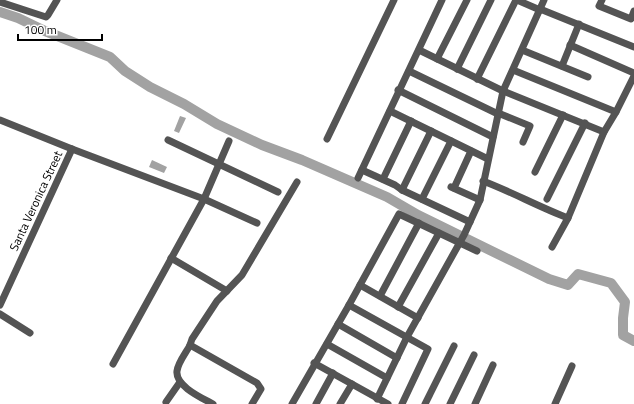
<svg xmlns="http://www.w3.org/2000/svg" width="634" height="404" viewBox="0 0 634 404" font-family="'Titillium Web',sans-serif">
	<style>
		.water { fill: #a2a2a2 }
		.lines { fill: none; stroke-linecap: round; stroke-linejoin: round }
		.river { stroke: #a2a2a2; stroke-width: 10 }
		.minor { stroke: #545454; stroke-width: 7 }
		.labels { text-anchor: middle; stroke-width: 3; stroke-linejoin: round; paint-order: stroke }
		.street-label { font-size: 12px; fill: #000; stroke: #fff }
	</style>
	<rect width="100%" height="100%" fill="#fff"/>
	<g class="water">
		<polygon points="180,116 186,118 179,133 174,131"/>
		<polygon points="152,160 167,167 164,173 149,167"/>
	</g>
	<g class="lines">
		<polyline class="river" points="0,12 18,18 45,31 110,57 125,71 150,87 184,104 217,124 262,145 302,160 387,197 418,215 549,279 568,285 578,274 611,283 625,302 623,318 623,335 634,341"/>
		<g class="minor">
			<polyline points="517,0 540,10"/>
			<polyline points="602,0 599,6 631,19 634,11"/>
			<polyline points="0,2 46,17 48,15 57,0"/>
			<polyline points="540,9 634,47"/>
			<polyline points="570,45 634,73"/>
			<polyline points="419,50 503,91 604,132"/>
			<polyline points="522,50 588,77"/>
			<polyline points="437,59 467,0"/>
			<polyline points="562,66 579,24"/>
			<polyline points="457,69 491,0"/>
			<polyline points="513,70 616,112"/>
			<polyline points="409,71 498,114"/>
			<polyline points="477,79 516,0"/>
			<polyline points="398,90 493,137"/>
			<polyline points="390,111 488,159"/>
			<polyline points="498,113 530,126 523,142"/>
			<polyline points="0,120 72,149 204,199 257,223"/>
			<polyline points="327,139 394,0"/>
			<polyline points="168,140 278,192"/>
			<polyline points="362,170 395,185 402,190 470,222"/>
			<polyline points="535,172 563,115"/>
			<polyline points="358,178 442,0"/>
			<polyline points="383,179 411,121"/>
			<path d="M483 181C512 192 539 207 568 218"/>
			<polyline points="451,187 480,200"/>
			<polyline points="454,188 471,151"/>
			<polyline points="402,190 431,131"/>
			<polyline points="422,199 451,141"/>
			<polyline points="547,199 585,123"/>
			<polyline points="552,247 568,218 604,132 616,112 634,76"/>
			<polyline points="171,258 227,291"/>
			<polyline points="360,285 418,318"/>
			<polyline points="380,296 419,223"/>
			<polyline points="0,305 72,149"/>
			<polyline points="349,305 428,349 402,404"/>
			<polyline points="398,307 439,233"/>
			<polyline points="0,314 30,333"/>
			<polyline points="338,324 397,358"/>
			<polyline points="327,344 387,378"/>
			<polyline points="190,345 192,339 217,301 242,275 297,182"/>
			<polyline points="314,363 388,404"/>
			<polyline points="113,364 204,199 229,141"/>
			<polyline points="377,399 407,337 464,235 480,200 503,91 544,0"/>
			<polyline points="166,402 180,382"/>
			<path d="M213 404C202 398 175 386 177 371 178 362 186 353 190 345L257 383 261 389 252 404"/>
			<polyline points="292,404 349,305 399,214 477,251"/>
			<polyline points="316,404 333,373"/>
			<polyline points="340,404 352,384"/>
			<polyline points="425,404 454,346"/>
			<polyline points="450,404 474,355"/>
			<polyline points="475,404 493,365"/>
			<polyline points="555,404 572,366"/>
		</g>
	</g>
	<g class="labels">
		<g class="street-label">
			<text transform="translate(36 201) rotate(-65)" y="4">Santa Veronica Street</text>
		</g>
	</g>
	<path d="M18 34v6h84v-6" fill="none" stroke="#000000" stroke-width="2"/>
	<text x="24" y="34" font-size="12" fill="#000000" stroke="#ffffff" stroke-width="3" paint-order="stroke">100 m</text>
</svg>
